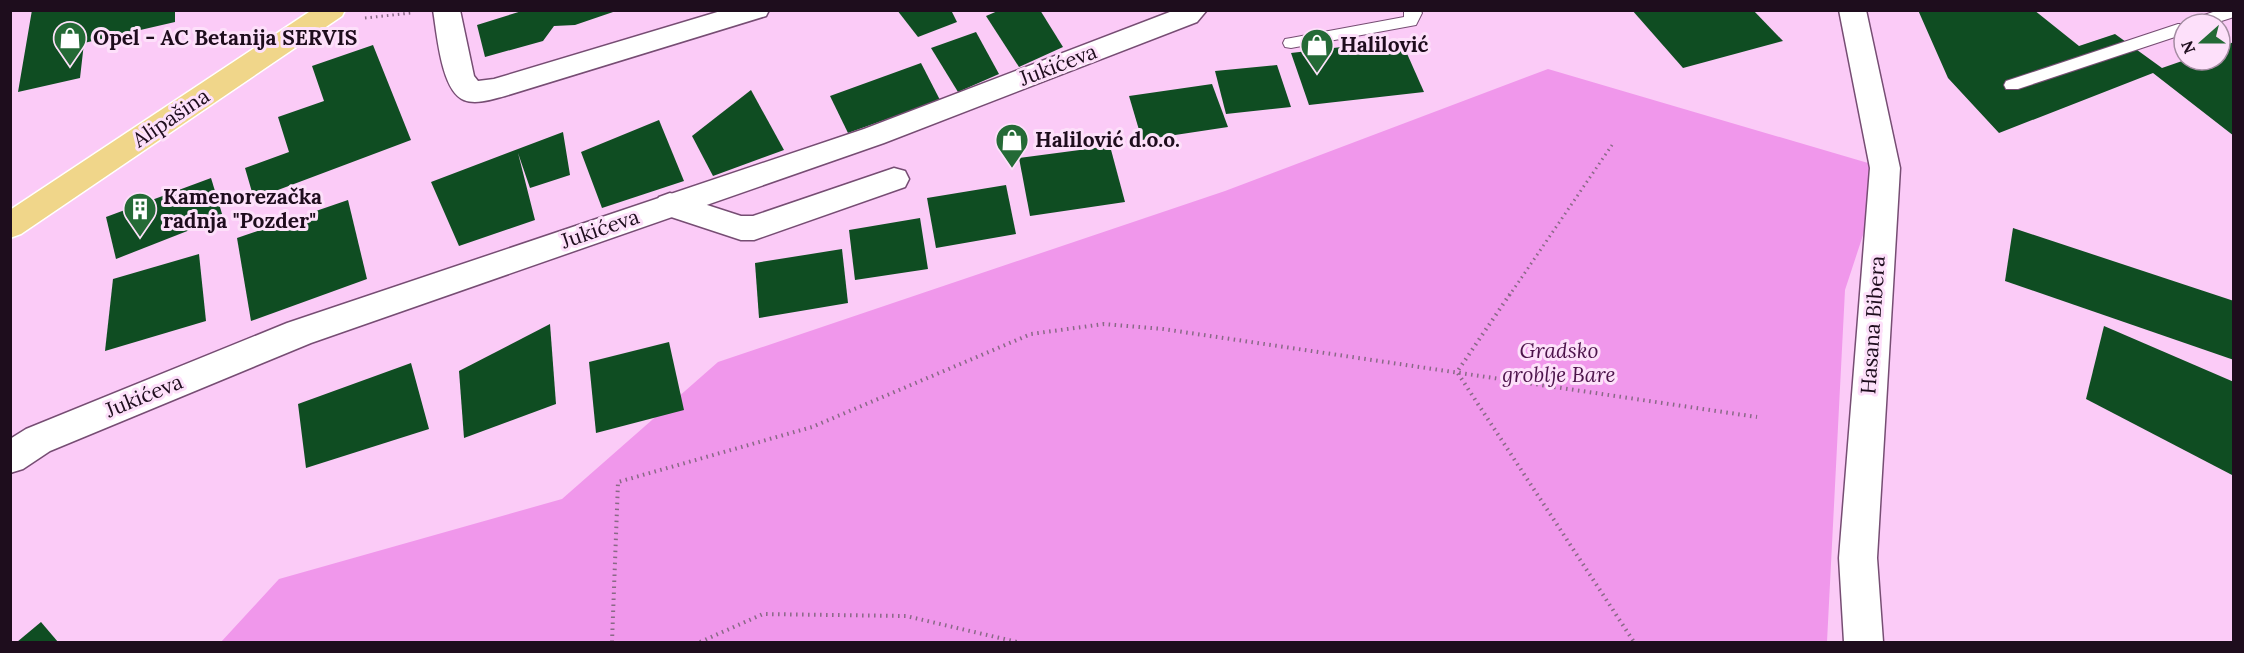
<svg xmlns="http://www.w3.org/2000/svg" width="2244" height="653" viewBox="0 0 2244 653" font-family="Lora,serif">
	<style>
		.green { fill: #f097eb }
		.building { fill: #0f4d22 }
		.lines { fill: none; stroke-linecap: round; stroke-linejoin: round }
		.service-casing { stroke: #764d73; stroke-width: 2 }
		.minor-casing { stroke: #764d73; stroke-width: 3 }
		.tertiary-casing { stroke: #764d73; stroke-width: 3 }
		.primary-casing { stroke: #fff; stroke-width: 3 }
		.path-far1 { stroke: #896986; stroke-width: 3; stroke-dasharray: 1.5 4; stroke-linecap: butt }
		.path { stroke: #896986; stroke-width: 4; stroke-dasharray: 1.5 4.5; stroke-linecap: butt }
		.service { fill: #fff; fill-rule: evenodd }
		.minor { fill: #fff; fill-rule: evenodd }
		.tertiary { fill: #fff; fill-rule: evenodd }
		.primary { fill: #f0d68a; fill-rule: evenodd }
		.labels { text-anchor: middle; stroke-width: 6; stroke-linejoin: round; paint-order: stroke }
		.poi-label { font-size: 21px; font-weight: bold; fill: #1e0d1d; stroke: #fde0fa; text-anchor: start }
		.street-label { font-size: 21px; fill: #1e0d1d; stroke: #fde0fa }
		.park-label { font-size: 21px; font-style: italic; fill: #4d144b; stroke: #fde0fa }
	</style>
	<rect width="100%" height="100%" fill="#fbcbf7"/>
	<polygon class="green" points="1548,69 1885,168 1845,290 1827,642 221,642 279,579 562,499 718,362 1225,191"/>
	<g class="building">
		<polygon points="32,10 175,10 175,22 84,43 80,78 18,92"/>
		<polygon points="525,10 616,10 616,11 575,25 554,26 543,41 485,57 477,25"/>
		<polygon points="897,10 951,10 957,22 918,37"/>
		<polygon points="1000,10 1040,10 1063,47 1019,67 986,16"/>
		<polygon points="1632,10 1753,10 1783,41 1683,68"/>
		<polygon points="1918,10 2034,10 2079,46 2115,34 2162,68 2185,60 2220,60 2220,47 2234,42 2234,136 2153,73 1999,133 1948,78"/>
		<polygon points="976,32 999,74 958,92 931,48"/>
		<polygon points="1401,40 1424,92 1309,105 1291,53"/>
		<polygon points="373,45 411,140 254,199 245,168 289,152 278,117 324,101 312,66"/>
		<polygon points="921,63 940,100 848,133 830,96"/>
		<polygon points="1277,65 1291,107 1226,114 1215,71"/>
		<polygon points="1212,84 1228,127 1142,140 1129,96"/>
		<polygon points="751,90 784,150 713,176 692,136"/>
		<polygon points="659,120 684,181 602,208 581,152"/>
		<polygon points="563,132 570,175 530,188 518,153 535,220 459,246 431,182"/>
		<polygon points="1110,146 1125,202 1030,216 1019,158"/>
		<polygon points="211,178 223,217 116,259 106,217"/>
		<polygon points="1006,185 1016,234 936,248 927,198"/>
		<polygon points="348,200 367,279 251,321 237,238"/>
		<polygon points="920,218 928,269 855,280 849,230"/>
		<polygon points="2013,228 2234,301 2234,360 2005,281"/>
		<polygon points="842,249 848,303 759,318 755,263"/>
		<polygon points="199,254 206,321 105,351 113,279"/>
		<polygon points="550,324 556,404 464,438 459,371"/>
		<polygon points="2104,326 2234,382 2234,476 2086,399"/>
		<polygon points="669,342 684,410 596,433 589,362"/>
		<polygon points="411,363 429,429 306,468 298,404"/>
		<polygon points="41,622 58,642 17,642"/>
	</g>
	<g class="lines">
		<g class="service-casing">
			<g id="service">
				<polygon points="1404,10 1420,10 1422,13 1416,25 1291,48 1285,47 1283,43 1285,39 1291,38 1404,17"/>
				<polygon points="2219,10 2234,10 2234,17 2212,24 2184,24 2184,34 2018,89 2006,89 2004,85 2006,81 2178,24 2187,24 2189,20"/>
			</g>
		</g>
		<g class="minor-casing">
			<g id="minor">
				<path d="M433 10H460L474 76 478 81 494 79 724 10H769L766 16 505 96C493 99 476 105 464 100 441 91 437 33 433 10Z"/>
				<polygon points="894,168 905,171 909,179 905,187 754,240 741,240 659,213 655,205 659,197 670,193 741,216 753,216"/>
			</g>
		</g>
		<g class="tertiary-casing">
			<g id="tertiary">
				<polygon points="1175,10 1207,10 1197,22 884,143 311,343 50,451 23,469 10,473 10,439 26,429 287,323 864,129"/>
				<polygon points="1839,10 1866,10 1900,168 1877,558 1883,642 1844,642 1839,558 1870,168"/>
			</g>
		</g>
		<g class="primary-casing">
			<polygon id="primary" points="312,10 345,10 342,16 21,234 10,238 10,210"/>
		</g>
		<g class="path-far1">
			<polyline points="365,18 411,13"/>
			<polyline points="1509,296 1612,145"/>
		</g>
		<g class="path">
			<polyline points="1510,294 1457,372 1634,642"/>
			<polyline points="612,642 618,482 812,427 1031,334 1104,324 1163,329 1757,417"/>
			<polyline points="700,642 763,614 906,616 1017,642"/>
		</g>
		<use href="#service" class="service"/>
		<use href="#minor" class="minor"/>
		<use href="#tertiary" class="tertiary"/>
		<use href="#primary" class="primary"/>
	</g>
	<defs>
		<g id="shop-pin" transform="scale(1.725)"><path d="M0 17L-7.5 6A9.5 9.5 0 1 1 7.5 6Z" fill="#246a36" stroke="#fde0fa"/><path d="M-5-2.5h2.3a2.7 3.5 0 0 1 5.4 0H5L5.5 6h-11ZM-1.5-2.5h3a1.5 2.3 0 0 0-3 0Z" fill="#fff"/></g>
		<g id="building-pin" transform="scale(1.725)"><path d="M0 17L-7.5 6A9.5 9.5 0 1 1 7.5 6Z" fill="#246a36" stroke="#fde0fa"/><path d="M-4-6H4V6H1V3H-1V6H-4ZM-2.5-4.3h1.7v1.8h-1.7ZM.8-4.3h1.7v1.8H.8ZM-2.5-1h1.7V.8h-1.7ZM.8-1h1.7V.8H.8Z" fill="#fff"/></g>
	</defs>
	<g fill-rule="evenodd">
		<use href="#shop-pin" x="70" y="38"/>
		<use href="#shop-pin" x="1317" y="45"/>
		<use href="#shop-pin" x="1012" y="140"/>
		<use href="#building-pin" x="140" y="209"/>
	</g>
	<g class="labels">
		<g class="poi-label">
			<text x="93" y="45">Opel - AC Betanija SERVIS</text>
			<text x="1340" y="52">Halilović</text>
			<text x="1035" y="147">Halilović d.o.o.</text>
			<text x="163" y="204">Kamenorezačka<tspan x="163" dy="24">radnja "Pozder"</tspan></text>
		</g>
		<g class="street-label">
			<text transform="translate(1058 65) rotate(-21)" y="7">Jukićeva</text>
			<text transform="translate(171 118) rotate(-34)" y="7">Alipašina</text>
			<text transform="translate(600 229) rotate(-19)" y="7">Jukićeva</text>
			<text transform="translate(1873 325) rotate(-86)" y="7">Hasana Bibera</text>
			<text transform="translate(144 396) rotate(-22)" y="7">Jukićeva</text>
		</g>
		<g class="park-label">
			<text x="1559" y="358">Gradsko<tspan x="1559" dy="24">groblje Bare</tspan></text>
		</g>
	</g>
	<rect width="2244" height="653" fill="none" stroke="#1e0d1d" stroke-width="24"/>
	<g transform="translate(2202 42) rotate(249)"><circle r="28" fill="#fde0fa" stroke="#a48ca2" stroke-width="1.5"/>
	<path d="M0-4.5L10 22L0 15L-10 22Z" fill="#246a36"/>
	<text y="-9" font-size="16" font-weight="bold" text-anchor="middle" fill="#1e0d1d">N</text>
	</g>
</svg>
